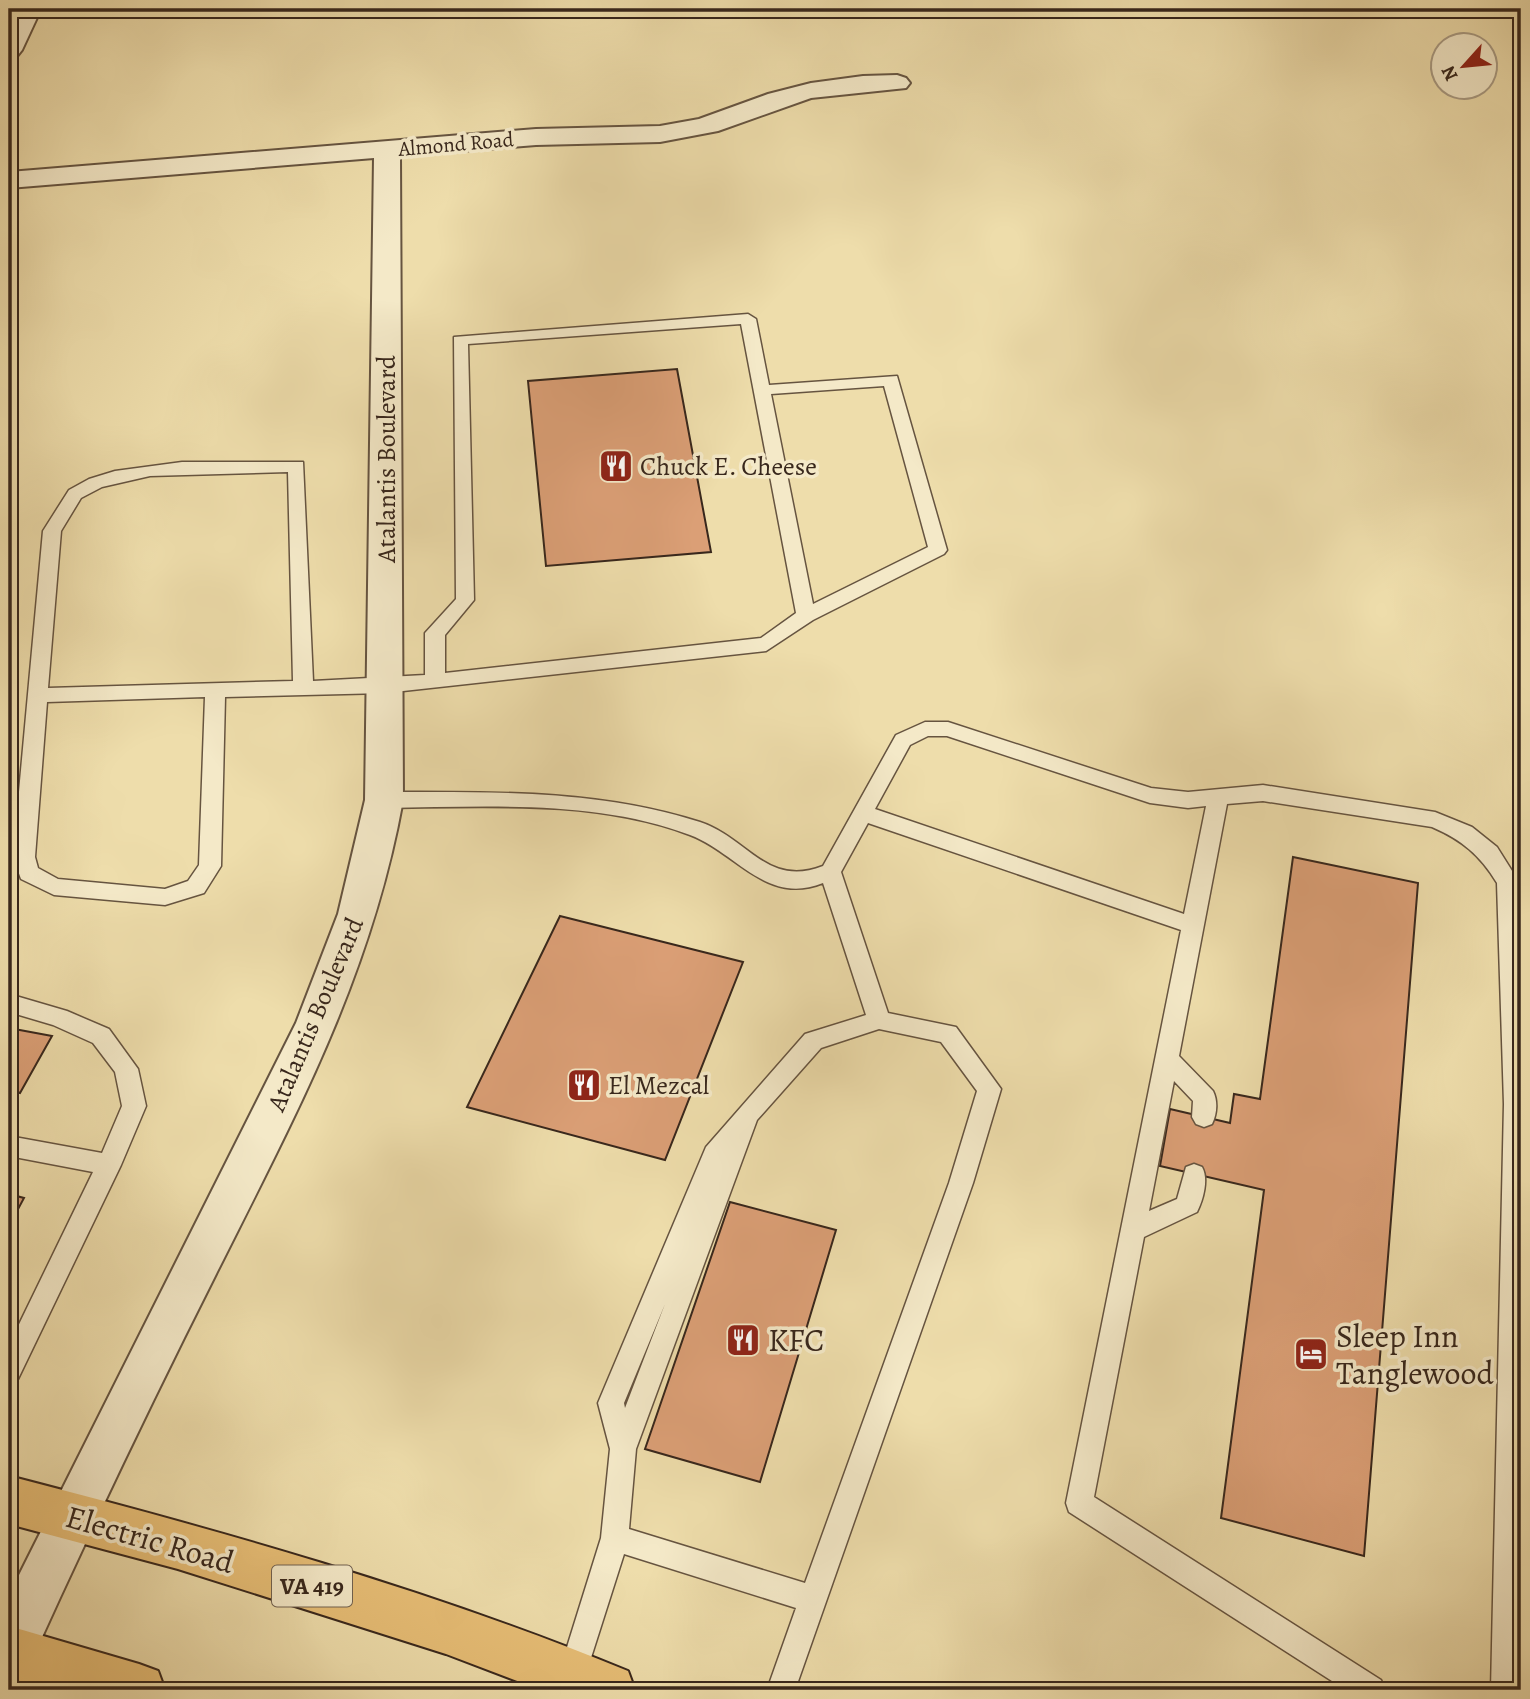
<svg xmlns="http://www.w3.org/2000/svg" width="1530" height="1699" viewBox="0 0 1530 1699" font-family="Alegreya,serif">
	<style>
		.building { fill: #db9f76; stroke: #38271c; stroke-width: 2 }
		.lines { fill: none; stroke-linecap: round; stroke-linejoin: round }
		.lane-casing { stroke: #665440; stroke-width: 3 }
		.street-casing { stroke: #665440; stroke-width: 4 }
		.primary-casing { stroke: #38271c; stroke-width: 4 }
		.lane { fill: #f4e9c8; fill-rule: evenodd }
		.street { fill: #f4e9c8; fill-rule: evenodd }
		.primary { fill: #e7be76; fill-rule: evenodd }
		.labels { text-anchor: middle; stroke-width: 7; stroke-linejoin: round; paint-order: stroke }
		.far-street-label { font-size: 21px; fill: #38271c; stroke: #f4e9c8 }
		.shield { fill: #f4e9c8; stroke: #706150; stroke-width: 2 }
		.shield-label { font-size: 24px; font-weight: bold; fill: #38271c }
		.street-label { font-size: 26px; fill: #38271c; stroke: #f4e9c8 }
		.poi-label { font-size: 26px; fill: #38271c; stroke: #f4e9c8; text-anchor: start }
		.near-poi-label { font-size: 32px; fill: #38271c; stroke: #f4e9c8; text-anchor: start }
		.near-street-label { font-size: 32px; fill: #38271c; stroke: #f4e9c8 }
	</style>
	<rect width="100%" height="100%" fill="#eeddab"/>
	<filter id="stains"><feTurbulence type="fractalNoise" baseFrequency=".00286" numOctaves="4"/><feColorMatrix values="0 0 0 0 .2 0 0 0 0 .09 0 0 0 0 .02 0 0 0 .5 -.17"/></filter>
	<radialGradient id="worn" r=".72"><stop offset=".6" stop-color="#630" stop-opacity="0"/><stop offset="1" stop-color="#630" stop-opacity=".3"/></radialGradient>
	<g class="building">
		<polygon points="677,369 711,552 546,566 528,381"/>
		<polygon points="1293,857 1418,883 1364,1556 1221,1518 1264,1190 1160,1166 1170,1109 1230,1123 1234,1094 1260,1099"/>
		<polygon points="560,916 743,962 665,1160 467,1107"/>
		<polygon points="9,1028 52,1036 20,1093 9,1090"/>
		<polygon points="9,1194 24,1198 9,1226"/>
		<polygon points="730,1202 836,1230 760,1482 645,1449"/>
	</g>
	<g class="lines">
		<g class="lane-casing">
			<g id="lane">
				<path d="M748 314 756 319 769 385 897 376 947 550 944 554 813 620 766 651 385 693 225 697 221 866 204 893 165 905 54 895 21 879 13 857 43 531 69 490 89 479 115 471 182 462H303L313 681 425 675V633L456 599 454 337ZM741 324 796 613 761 638 445 673V635L474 600 468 344ZM884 386 928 547 813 604 771 394ZM288 472 293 681 48 688 61 531 81 498 102 487 150 476ZM205 697 199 865 188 881 165 889 58 879 38 868 35 857 47 702Z"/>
				<path d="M925 722H948L1151 788 1188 792 1263 785 1435 812 1472 827 1497 847 1519 882 1521 946 1519 1690H1491L1504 1104 1497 883C1480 855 1462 840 1432 827L1263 801 1227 804 1179 1056 1213 1091C1218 1101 1217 1114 1212 1124L1204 1127 1196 1124 1192 1117 1193 1101 1174 1081 1149 1211 1177 1199 1186 1167 1194 1164 1202 1167C1209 1179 1203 1200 1197 1212L1144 1237 1094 1497 1381 1680 1385 1690H1346L1069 1512 1066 1503 1181 930 868 823 841 872 888 1013 956 1027 1001 1089 973 1183 795 1690H767L796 1608 624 1554 582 1686 572 1690 562 1686 558 1676 601 1538 610 1449 598 1403 706 1147 805 1034 866 1015 823 883C767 906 737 853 690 835 595 799 484 807 384 808L377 805 374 800 377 795 384 792C491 792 597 789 700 822 748 838 767 888 823 866L896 735ZM928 736H947L1150 803 1188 808 1206 806 1184 914 875 809 910 745ZM879 1029 941 1042 977 1091 949 1183 805 1583 629 1529 636 1449 757 1120 821 1048ZM665 1304 625 1408 624 1403Z"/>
				<polygon points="9,994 67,1011 109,1029 138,1069 146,1106 121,1165 18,1379 9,1383 9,1345 93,1172 9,1156 9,1136 102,1153 122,1106 115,1072 93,1043 53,1025 9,1012"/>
			</g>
		</g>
		<g class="street-casing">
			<g id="street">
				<polygon points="17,9 41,9 22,50 18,55 9,58 9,25"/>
				<path d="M897 75 906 78 910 83 906 88 811 98 718 131 660 142 536 145 400 156 403 800C371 977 295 1116 216 1274 150 1405 87 1537 27 1670L9 1678V1595L296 1023 338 914 365 800 374 158 9 188V172L536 129 660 126 699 119 768 94 811 83 863 76Z"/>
			</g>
		</g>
		<g class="primary-casing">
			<g id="primary">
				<path d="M9 1476C218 1530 428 1589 628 1671L635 1690H541L446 1654 178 1569 9 1524Z"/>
				<polygon points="9,1626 139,1664 158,1671 165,1690 51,1690 9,1678"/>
			</g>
		</g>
		<use href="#lane" class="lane"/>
		<use href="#street" class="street"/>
		<use href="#primary" class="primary"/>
	</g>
	<defs>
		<g id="restaurant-square" transform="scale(1.75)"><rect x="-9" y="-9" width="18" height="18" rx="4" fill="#8f2418" stroke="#f4e9c8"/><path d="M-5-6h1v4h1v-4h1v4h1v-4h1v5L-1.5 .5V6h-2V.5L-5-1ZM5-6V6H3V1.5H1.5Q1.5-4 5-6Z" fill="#fff"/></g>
		<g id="hotel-square" transform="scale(1.75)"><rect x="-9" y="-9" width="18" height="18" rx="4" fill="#8f2418" stroke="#f4e9c8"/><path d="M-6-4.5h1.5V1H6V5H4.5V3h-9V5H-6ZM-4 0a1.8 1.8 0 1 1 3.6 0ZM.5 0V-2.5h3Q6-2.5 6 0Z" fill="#fff"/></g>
	</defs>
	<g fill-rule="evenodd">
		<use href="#restaurant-square" x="616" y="466"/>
		<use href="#restaurant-square" x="584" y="1085"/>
		<use href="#restaurant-square" x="743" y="1340"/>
		<use href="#hotel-square" x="1311" y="1354"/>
	</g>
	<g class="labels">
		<g class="far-street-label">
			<text transform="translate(456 144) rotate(-5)" y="7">Almond Road</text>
		</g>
		<rect class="shield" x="272" y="1565.5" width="80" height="41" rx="5"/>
		<g class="shield-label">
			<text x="312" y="1594">VA 419</text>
		</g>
		<g class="street-label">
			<text transform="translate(386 459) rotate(-90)" y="9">Atalantis Boulevard</text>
			<text transform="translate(315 1014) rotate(-67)" y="9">Atalantis Boulevard</text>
		</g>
		<g class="poi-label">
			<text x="640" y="475">Chuck E. Cheese</text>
			<text x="608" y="1094">El Mezcal</text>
		</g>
		<g class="near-poi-label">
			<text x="1336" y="1347">Sleep Inn<tspan x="1336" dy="37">Tanglewood</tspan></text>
			<text x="768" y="1351">KFC</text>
		</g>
		<g class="near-street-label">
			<text transform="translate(150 1539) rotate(16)" y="11">Electric Road</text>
		</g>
	</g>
	<rect width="1530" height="1699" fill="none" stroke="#eeddab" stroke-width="35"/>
	<rect x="10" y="10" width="1509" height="1678" fill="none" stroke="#38271c" stroke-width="3.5"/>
	<rect x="18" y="18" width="1495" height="1664" fill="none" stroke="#38271c" stroke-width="2"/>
	<g transform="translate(1464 66) rotate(243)"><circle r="33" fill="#f4e9c8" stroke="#a99b83" stroke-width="2"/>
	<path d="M0-5L12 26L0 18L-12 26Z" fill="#8f2418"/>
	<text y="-10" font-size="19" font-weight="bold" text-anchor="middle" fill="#38271c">N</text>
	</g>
	<rect width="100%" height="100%" filter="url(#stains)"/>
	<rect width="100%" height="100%" fill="url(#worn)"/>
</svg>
